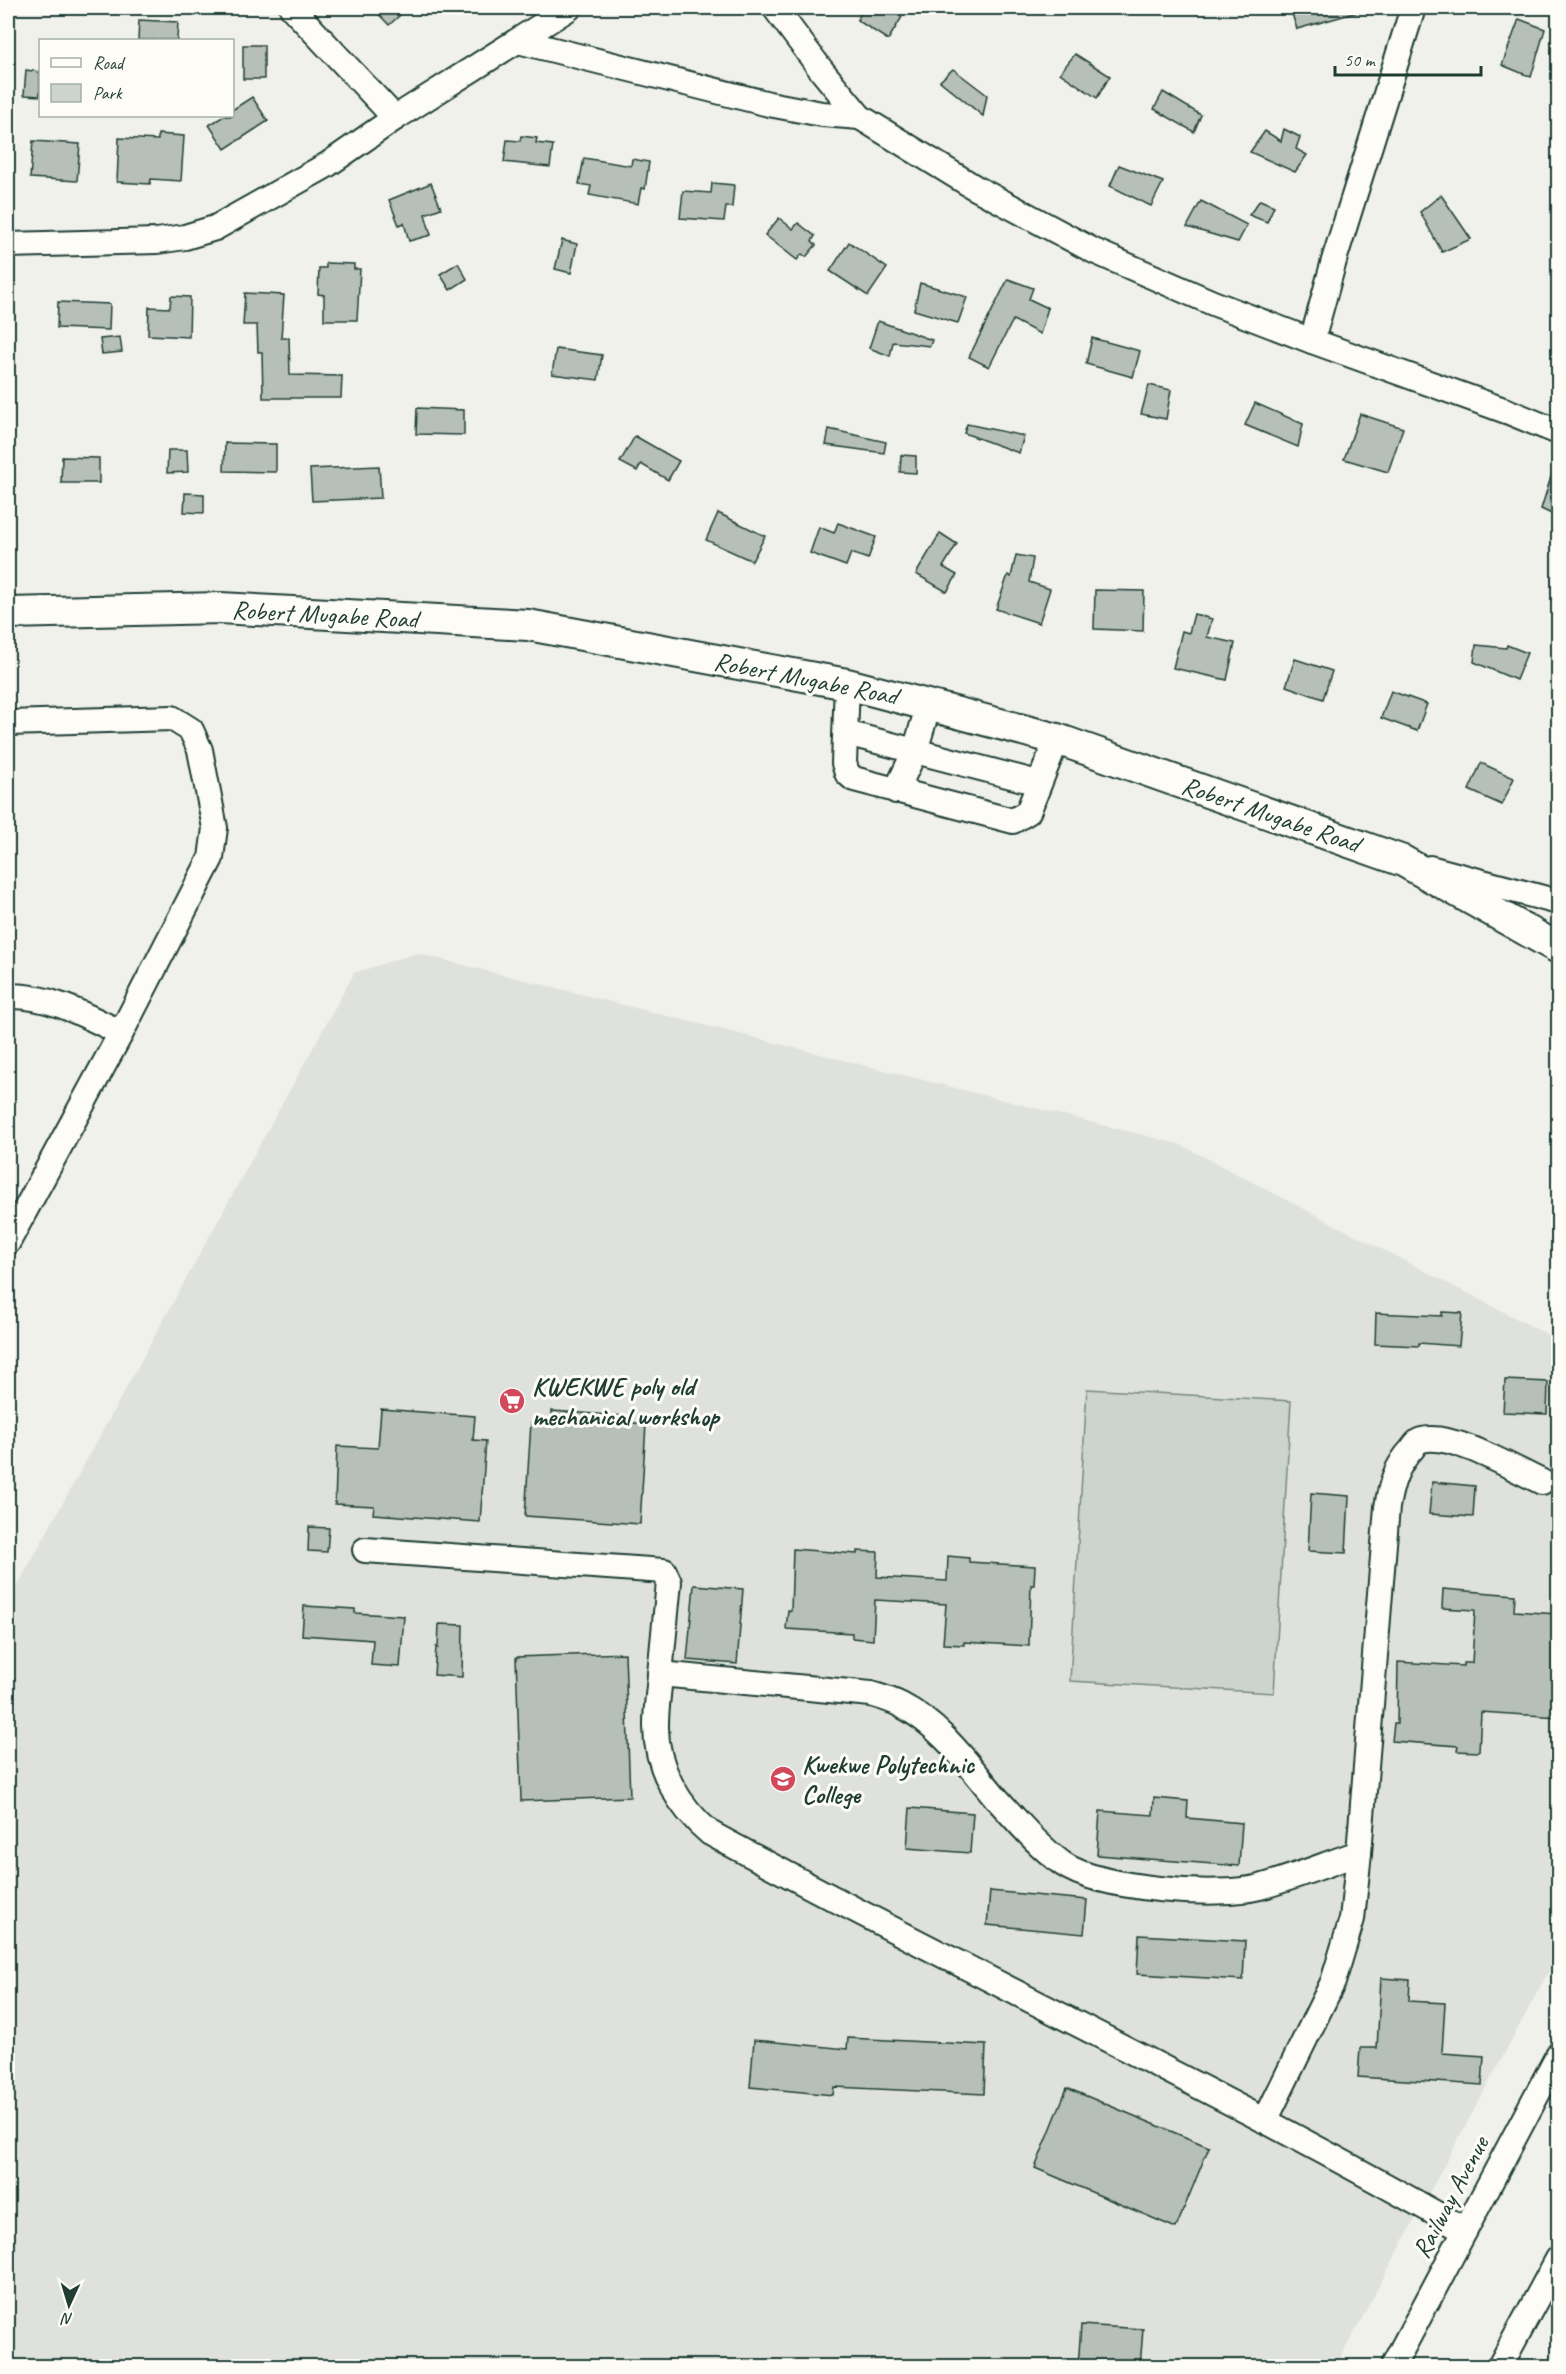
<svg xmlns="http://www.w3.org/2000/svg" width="1566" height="2374" viewBox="0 0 1566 2374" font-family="Caveat,sans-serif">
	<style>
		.built { fill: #dfe2dc }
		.green { fill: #cdd3cd; stroke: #768880; stroke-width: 1.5 }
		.building { fill: #b6bfb8; stroke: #1f3d34; stroke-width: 1.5 }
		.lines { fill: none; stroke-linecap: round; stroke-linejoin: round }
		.minor-casing { stroke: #1f3d34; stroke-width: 28 }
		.major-casing { stroke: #1f3d34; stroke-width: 34 }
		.minor { stroke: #fdfcf7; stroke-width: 24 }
		.major { stroke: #fdfcf7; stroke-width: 30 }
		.labels { text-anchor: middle; stroke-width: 6; stroke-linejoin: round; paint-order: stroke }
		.street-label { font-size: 26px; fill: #1f3d34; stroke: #fdfcf7 }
		.poi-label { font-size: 26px; font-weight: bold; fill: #1f3d34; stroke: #fdfcf7; text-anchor: start }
	</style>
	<rect width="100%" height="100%" fill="#f0f1eb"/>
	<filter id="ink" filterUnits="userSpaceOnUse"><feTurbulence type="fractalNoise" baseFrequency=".0167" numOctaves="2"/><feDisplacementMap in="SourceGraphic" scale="12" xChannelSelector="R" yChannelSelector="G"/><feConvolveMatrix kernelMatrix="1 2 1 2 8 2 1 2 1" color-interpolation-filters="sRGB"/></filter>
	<g filter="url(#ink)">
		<polygon class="built" points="416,953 1179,1144 1558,1340 1558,1954 1336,2366 8,2366 8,1603 354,973"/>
		<polygon class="green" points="1087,1389 1291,1401 1274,1693 1070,1681"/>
		<g class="building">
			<polygon points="373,8 408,8 389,25"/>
			<polygon points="864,8 887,8 902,17 888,40 857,20"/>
			<polygon points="1290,8 1357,8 1358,12 1297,29"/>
			<polygon points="1519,19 1545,29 1531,77 1502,65"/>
			<polygon points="139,20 178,22 177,40 138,40"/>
			<rect x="243" y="45" width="21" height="34"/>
			<polygon points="1075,54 1110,76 1097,98 1060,73"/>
			<polygon points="953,69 987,95 983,116 940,81"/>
			<polygon points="26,70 40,72 40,96 24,95"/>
			<polygon points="1163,92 1201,115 1194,132 1154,109"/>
			<polygon points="252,97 268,121 225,149 209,125 224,116 232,116 232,110"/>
			<polygon points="1284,129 1300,137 1296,149 1307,155 1295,172 1250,152 1265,131 1281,141"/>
			<polygon points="158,134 184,136 181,181 151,179 150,184 117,182 119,138 158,140"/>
			<polygon points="521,136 537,138 536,143 553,145 550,167 504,162 507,140 520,141"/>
			<polygon points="33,141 80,144 77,181 30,178"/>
			<polygon points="584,158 631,166 632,159 649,162 645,189 641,188 638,204 589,195 591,186 579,184"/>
			<polygon points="1119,165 1163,182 1151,206 1110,186"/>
			<polygon points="431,183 441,208 425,214 431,235 409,241 404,223 399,225 389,200"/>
			<polygon points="712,183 734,185 732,207 726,207 724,221 680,218 683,191 711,193"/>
			<polygon points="1441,195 1471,239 1442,252 1420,212"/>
			<polygon points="1260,200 1274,206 1267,222 1249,215"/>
			<polygon points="1201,201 1247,225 1238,242 1187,227"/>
			<polygon points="779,218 793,229 798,223 815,236 812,241 816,245 806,257 802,254 797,260 765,235"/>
			<polygon points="562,240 577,244 571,273 555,269"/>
			<polygon points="849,242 887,268 868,296 830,271"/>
			<polygon points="326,263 354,264 354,269 360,269 357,320 324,320 324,295 318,294 319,268 326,268"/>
			<polygon points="458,263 467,279 450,290 440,274"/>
			<polygon points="1008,279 1033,288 1029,299 1048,308 1040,334 1013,320 989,367 969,357"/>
			<polygon points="920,283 967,297 958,323 914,310"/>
			<polygon points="245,293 284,295 281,338 289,338 290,375 342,376 341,398 263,398 262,352 258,352 257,325 243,325"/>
			<polygon points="171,296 190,297 189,337 148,335 149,307 170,308"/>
			<polygon points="58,302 110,304 109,330 57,328"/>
			<polygon points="878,321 932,340 930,346 893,342 890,356 869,348"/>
			<polygon points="120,337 122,352 102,354 100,339"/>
			<polygon points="1092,338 1140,351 1133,377 1086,364"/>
			<polygon points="556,349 602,355 598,380 552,374"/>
			<polygon points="1149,385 1171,390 1166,419 1141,414"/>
			<polygon points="1255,403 1303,424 1298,447 1245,425"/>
			<polygon points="417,408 464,410 464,435 416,434"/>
			<polygon points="1360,414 1403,428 1388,472 1344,459"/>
			<polygon points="967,424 1024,436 1019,453 964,433"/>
			<polygon points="829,429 886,442 884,453 826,445"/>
			<polygon points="635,436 679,461 668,480 641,464 637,471 620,462"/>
			<polygon points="225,443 276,444 276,472 224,471"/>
			<polygon points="168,450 187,450 188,472 167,473"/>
			<polygon points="901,455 916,456 916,473 900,472"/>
			<polygon points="62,457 99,458 99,483 61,483"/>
			<polygon points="1555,464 1558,464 1558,517 1541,509"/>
			<polygon points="379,466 381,498 312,501 310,469"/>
			<polygon points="185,493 204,494 204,513 184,512"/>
			<polygon points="718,513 765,536 752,561 706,540"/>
			<polygon points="838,523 876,537 868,559 851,553 846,566 810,553 819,527 834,533"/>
			<polygon points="940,533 957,544 943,567 957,575 947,592 916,574"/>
			<polygon points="1016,555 1033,558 1029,582 1050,589 1039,623 996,609 1008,575 1011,577"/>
			<polygon points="1095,590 1144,591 1143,631 1094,629"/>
			<polygon points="1194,614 1212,619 1207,637 1235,643 1227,680 1173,668 1182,631 1189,633"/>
			<polygon points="1476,645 1506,648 1507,645 1527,653 1516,680 1474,662"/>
			<polygon points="1295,659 1332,671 1323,699 1286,686"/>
			<polygon points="1391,691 1427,704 1417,731 1381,718"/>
			<polygon points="1481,763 1514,778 1502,805 1469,790"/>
			<polygon points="1442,1312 1462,1313 1459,1346 1419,1343 1419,1346 1375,1344 1376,1313 1442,1316"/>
			<polygon points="1505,1380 1548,1382 1547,1414 1503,1412"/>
			<polygon points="381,1409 475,1416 473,1440 486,1441 480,1522 373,1514 374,1506 335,1504 337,1446 378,1448"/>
			<polygon points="552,1411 624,1416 624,1422 646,1424 640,1524 525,1516 531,1423 552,1424"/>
			<polygon points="1432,1482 1475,1486 1473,1517 1429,1514"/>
			<polygon points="1311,1493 1349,1496 1346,1553 1308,1551"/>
			<polygon points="309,1527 329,1528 327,1552 308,1551"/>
			<polygon points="793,1549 857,1554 857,1551 878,1552 877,1577 947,1581 948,1556 969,1558 969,1562 1035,1566 1034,1585 1031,1585 1029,1646 964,1642 964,1645 943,1644 946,1604 875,1600 873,1640 852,1638 852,1633 786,1629 788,1610 791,1611"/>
			<polygon points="694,1585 743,1589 737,1664 687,1660"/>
			<polygon points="1443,1589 1515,1595 1514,1611 1558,1614 1558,1717 1481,1712 1479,1752 1457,1751 1458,1746 1392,1741 1394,1723 1397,1723 1398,1662 1463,1666 1463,1663 1472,1663 1475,1610 1442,1608"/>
			<polygon points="304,1606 355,1609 355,1613 404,1616 400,1667 371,1665 373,1640 302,1635"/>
			<polygon points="439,1624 463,1625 462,1677 434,1675 436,1647 438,1648"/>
			<polygon points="625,1653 630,1797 521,1801 516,1657"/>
			<polygon points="1154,1798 1188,1801 1187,1818 1242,1823 1239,1866 1097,1855 1100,1811 1153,1815"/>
			<polygon points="910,1808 973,1813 970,1853 907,1848"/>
			<polygon points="990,1891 1087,1900 1084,1934 987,1925"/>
			<polygon points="1139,1935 1245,1941 1243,1980 1137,1974"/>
			<polygon points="1381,1978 1410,1980 1409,2001 1445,2003 1442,2053 1484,2056 1482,2085 1358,2077 1360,2048 1377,2048"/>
			<polygon points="848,2038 986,2045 984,2094 834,2087 833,2095 750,2087 754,2040 847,2049"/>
			<polygon points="1067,2088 1209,2147 1176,2228 1035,2168"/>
			<polygon points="1081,2325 1143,2329 1140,2367 1078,2367"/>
		</g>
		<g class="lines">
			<g class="minor-casing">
				<g id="minor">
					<polyline points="292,8 395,118"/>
					<polyline points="775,8 822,71 860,117 974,187 1094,251 1213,303 1312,341 1509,412 1558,432"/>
					<polyline points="518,41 769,104 822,114 860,117"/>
					<polyline points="8,245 157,241 185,237 215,228 327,165 395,118 569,8"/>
					<polyline points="1312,341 1335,257 1413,8"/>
					<polyline points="847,684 844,763 847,773 854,779 1013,821 1028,812 1057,739"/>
					<polyline points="8,723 172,718 191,730 200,750 215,828 211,858 121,1033 8,1242"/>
					<polyline points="846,733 1038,783"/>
					<polyline points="896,791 915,751 929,704"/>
					<polyline points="1430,868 1558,902"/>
					<path d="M8 996C49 995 85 1015 121 1033"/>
					<polyline points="365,1550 664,1571 669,1582 660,1674"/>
					<path d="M1359 1853 1387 1507C1391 1484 1396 1466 1412 1449 1415 1445 1417 1441 1422 1440 1451 1432 1514 1469 1542 1482"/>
					<path d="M1265 2121 1333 1982 1352 1919 1359 1853C1326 1864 1293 1878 1260 1887 1217 1898 1099 1889 1063 1864 1039 1847 1018 1822 998 1800 969 1766 942 1726 901 1705 892 1700 881 1697 871 1694L660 1674C659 1691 656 1708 656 1724 655 1767 679 1807 710 1833 960 1969 1218 2089 1465 2230"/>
					<polyline points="1393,2366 1558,2055"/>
					<polyline points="1500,2366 1558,2259"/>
				</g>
			</g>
			<g class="major-casing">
				<polyline id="major" points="8,613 220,608 528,625 847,684 1057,739 1403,861 1558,948"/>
			</g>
			<use href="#minor" class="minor"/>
			<use href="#major" class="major"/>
		</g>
	</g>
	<defs>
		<g id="supermarket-disc" transform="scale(1.35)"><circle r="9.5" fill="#d1495b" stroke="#fdfcf7"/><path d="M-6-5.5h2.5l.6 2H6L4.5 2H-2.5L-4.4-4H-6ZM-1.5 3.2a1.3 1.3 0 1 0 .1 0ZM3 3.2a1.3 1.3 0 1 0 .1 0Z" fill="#fff"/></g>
		<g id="university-disc" transform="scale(1.35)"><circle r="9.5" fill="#d1495b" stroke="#fdfcf7"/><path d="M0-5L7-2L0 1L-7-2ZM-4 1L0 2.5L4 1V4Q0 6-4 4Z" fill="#fff"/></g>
	</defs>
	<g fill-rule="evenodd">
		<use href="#supermarket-disc" x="512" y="1401"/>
		<use href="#university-disc" x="783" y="1779"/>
	</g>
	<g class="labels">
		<g class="street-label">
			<text transform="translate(325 614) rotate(3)" y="9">Robert Mugabe Road</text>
			<text transform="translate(806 678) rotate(11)" y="9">Robert Mugabe Road</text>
			<text transform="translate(1271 814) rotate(19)" y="9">Robert Mugabe Road</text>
			<text transform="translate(1450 2197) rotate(-62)" y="9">Railway Avenue</text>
		</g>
		<g class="poi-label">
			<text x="532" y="1395">KWEKWE poly old<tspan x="532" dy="30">mechanical workshop</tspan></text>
			<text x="802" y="1773">Kwekwe Polytechnic<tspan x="802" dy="30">College</tspan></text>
		</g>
	</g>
	<rect width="1566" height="2374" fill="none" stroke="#fdfcf7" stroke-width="30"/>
	<rect x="15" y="15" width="1536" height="2344" fill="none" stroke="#1f3d34" stroke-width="2" filter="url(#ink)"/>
	<rect x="39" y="39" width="195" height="78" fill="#fdfcf7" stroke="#a4b0a9" stroke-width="1.5"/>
	<rect x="51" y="58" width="30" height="9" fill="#fdfcf7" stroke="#a4b0a9" stroke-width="1.5"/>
	<text x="93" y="69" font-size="18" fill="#1f3d34">Road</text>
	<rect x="51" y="84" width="30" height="18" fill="#cdd3cd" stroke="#a4b0a9" stroke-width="1.5"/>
	<text x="93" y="99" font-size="18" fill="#1f3d34">Park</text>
	<g transform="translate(69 2305) rotate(184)" stroke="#fdfcf7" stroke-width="4.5" paint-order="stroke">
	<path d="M0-4.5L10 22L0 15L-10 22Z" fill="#1f3d34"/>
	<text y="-9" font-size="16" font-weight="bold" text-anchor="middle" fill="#1f3d34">N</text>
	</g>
	<path d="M1335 66v9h146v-9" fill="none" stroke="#1f3d34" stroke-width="3"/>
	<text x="1344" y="66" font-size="18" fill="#1f3d34" stroke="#fdfcf7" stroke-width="4.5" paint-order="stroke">50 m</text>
</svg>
